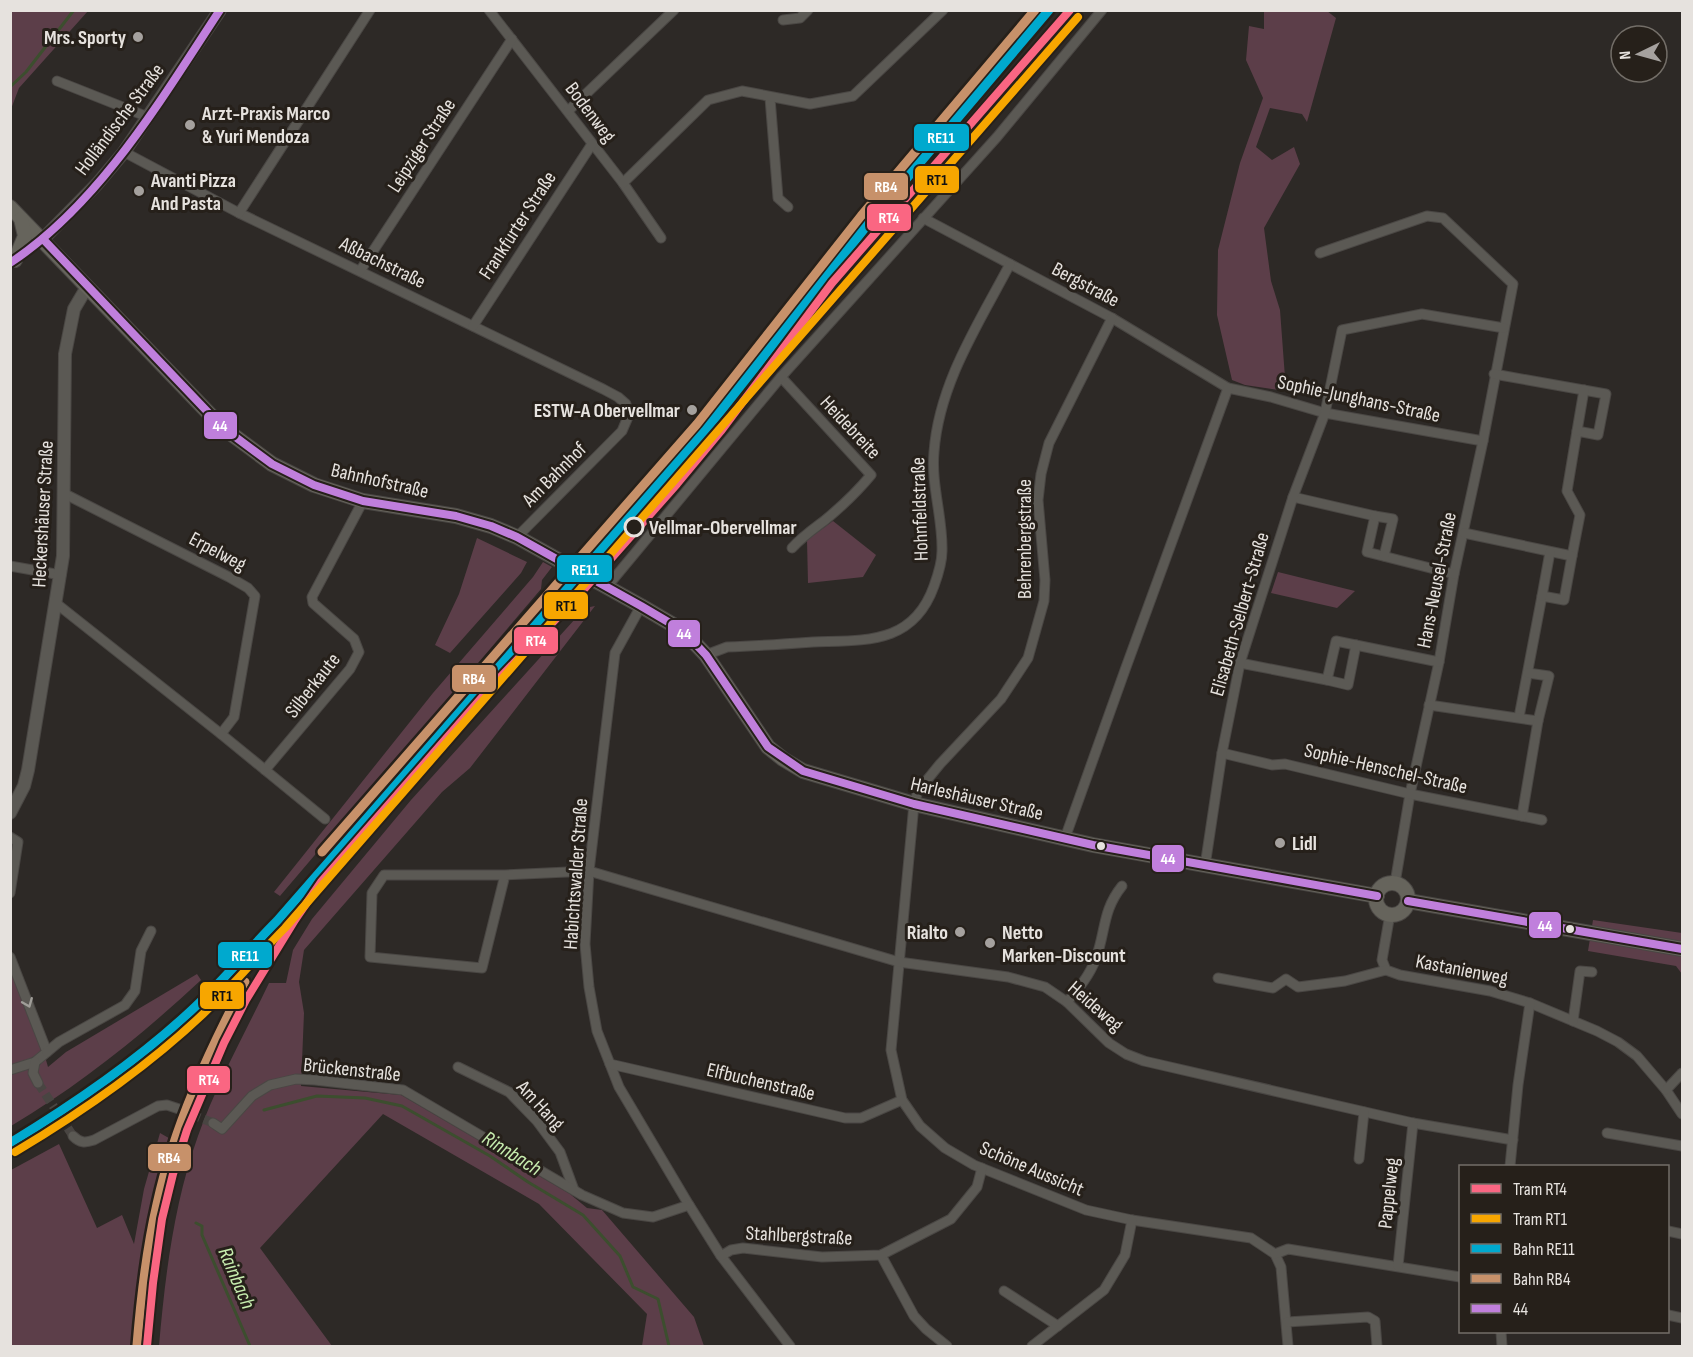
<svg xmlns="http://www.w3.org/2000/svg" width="1693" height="1357" viewBox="0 0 1693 1357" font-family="'Sofia Sans Condensed',sans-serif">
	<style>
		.green { fill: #5c3e49 }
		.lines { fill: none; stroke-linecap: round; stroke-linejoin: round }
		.stream { stroke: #3c4e2e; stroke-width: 3 }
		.minor-tunnel { stroke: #494542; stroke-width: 9; stroke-dasharray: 9 4.5; stroke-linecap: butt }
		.minor-casing { stroke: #4a4744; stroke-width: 11 }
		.tertiary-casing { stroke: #4a4744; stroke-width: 14 }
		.secondary-casing { stroke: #4a4744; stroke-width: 16 }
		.minor { stroke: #5b5954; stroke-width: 9 }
		.tertiary { stroke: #5b5954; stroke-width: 12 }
		.secondary { stroke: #66645c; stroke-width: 14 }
		.bus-1-casing { stroke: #26201a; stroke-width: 12 }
		.bus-1 { stroke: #c07fdc; stroke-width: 8 }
		.rail-1-casing { stroke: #26201a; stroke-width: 14 }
		.rail-2-casing { stroke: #26201a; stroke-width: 14 }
		.rail-1 { stroke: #00a9ce; stroke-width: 9 }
		.rail-2 { stroke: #c7916a; stroke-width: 9 }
		.tram-1-casing { stroke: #26201a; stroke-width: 12 }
		.tram-2-casing { stroke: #26201a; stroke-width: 12 }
		.tram-1 { stroke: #fa6682; stroke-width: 8 }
		.tram-2 { stroke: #f7a600; stroke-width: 8 }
		.oneway { stroke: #a09e99 }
		.poi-dot { fill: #a5a19e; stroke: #26201a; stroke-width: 2 }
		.stop-dot { fill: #26201a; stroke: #e6e2de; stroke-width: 3 }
		.bus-dot { fill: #e6e2de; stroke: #26201a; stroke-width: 2 }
		.labels { text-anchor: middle; stroke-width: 6; stroke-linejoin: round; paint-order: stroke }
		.poi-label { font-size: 20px; font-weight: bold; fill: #e6e2de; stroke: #26201a; text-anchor: start }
		.street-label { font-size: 20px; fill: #e6e2de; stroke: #26201a }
		.stop-label { font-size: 20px; font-weight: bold; fill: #e6e2de; stroke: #26201a; text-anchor: start }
		.water-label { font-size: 21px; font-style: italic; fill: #c7edaf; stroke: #26201a }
		.line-badge { stroke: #26201a; stroke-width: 2 }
		.badge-label { font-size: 16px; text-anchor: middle; font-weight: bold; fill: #fff }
		.pale-badge-label { font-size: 16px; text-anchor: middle; font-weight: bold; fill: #111 }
	</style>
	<rect width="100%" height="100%" fill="#2d2926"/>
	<g class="green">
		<polygon points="11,10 88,11 19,88 11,109"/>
		<polygon points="1264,11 1327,11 1336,18 1307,122 1302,114 1270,108 1256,147 1272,160 1294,147 1300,164 1264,228 1271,281 1280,310 1286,391 1245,385 1232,380 1217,315 1218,250 1240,163 1263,98 1246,60 1249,26 1264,29"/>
		<polygon points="833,521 876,555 863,577 808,583 807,540"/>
		<polygon points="477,538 527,562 521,573 450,653 435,645 459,594"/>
		<polygon points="543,562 552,567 542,580 541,589 280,896 274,892 433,693 533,577"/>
		<polygon points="1278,572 1355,591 1337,608 1271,593"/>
		<path d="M595 606 470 768 442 792 304 950 299 982 304 1013 301 1086 401 1095 570 1194 587 1208 602 1210 694 1317 704 1346H642L647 1314 539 1204 383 1114 260 1248 332 1346H159C165 1276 174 1203 198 1136 217 1083 245 1033 269 983H286L293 950 312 919 411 800 585 608Z"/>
		<polygon points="1593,920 1682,933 1682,974 1676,966 1588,951"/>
		<path d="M10 966 44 1053 48 1067 66 1052 197 974 201 980C142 1035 80 1085 11 1126Z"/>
		<polygon points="160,1133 174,1141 155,1218 141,1297 138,1346 11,1346 11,1170 59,1144 97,1228 122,1215 134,1244 144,1189"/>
	</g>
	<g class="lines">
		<g class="stream">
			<polyline points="10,87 26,72 74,10"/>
			<polyline points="264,1110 317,1096 365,1098 402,1106 490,1156 528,1182 583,1215 620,1256 633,1287 658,1299 669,1346"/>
			<polyline points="196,1223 202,1226 202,1235 250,1346"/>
		</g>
		<g class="minor-tunnel">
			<polyline points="38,1083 73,1136"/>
			<polyline points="179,1109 213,1123"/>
		</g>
		<g class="minor-casing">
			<g id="minor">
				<polyline points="489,10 623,183 661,238"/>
				<polyline points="783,20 800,18 808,10"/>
				<polyline points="57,81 148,117"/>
				<polyline points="770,98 778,198 788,207"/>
				<polyline points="568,111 674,10"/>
				<polyline points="124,152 239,213 603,389 618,397 626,404 628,417 622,431 517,537"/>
				<polyline points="623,183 708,100 742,91 810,104 853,96 943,10"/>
				<polyline points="239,213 370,10"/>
				<polyline points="923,218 1112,318 1228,388 1271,397 1325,413 1483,441"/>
				<polyline points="1320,253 1427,216 1443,218 1513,284 1483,441 1454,574 1439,662 1410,794 1395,883"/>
				<polyline points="15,260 43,239"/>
				<polyline points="360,271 512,39"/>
				<polyline points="1112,318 1049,443 1041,474 1038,500 1045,580 1044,601 1028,658 1001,699 940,764 918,791 914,804 891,1050 902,1100 920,1126 945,1148 974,1165 1086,1210 1132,1220 1251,1238 1275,1254 1281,1267 1288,1346"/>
				<polyline points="473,326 592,144"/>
				<polyline points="1494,374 1606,394 1598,435 1577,431 1567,491 1580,515 1572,556"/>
				<path d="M781 377 871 475C857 492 841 507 824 521 812 530 802 537 792 548"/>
				<polyline points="1577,431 1584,390"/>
				<polyline points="65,494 229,577 248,588 255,596 234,717 221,734"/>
				<polyline points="1293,497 1375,516 1367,552 1454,574"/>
				<polyline points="1375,516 1393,519 1384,556"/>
				<polyline points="1464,533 1572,556 1564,600 1542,596 1519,717"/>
				<polyline points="10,566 61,575"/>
				<polyline points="606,588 781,377 997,137 1102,10"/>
				<polyline points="1542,596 1550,552"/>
				<polyline points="57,604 221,734 325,819"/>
				<polyline points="641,606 615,653 589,871 585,944 589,987 597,1031 619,1087 689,1205 721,1256 790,1346"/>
				<path d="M706 655 727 647C756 646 785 644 813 642 865 640 913 645 934 586 938 575 942 563 942 551 943 518 931 486 934 452 939 383 979 323 1010 264"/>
				<polyline points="1240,663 1327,680 1336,641 1439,662"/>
				<polyline points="1327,680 1348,685 1356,645"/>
				<polyline points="1429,705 1538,721"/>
				<polyline points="1222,753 1272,765 1285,764 1410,794 1542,820"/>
				<polyline points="265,770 350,669 359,652 354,639 313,603 312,597 363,501"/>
				<polyline points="1522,816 1538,721 1549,676 1528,673"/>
				<polyline points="10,837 18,842 10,893"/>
				<polyline points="1065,838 1125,670 1228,388"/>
				<polyline points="1205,866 1222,753 1240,663 1293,497 1325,413 1342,330 1422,314 1504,328"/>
				<polyline points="505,875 482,968 370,957 372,893 384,875 505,875 589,871 899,962 1008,977 1045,987 1067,1002 1109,1043 1126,1054 1144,1061 1413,1123 1513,1140"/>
				<polyline points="1390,914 1382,960 1386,970 1400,975 1490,991 1530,1003 1597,1031 1618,1042 1637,1056 1666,1090 1682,1114"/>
				<polyline points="10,957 47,1052 35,1062 10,1070"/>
				<polyline points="1218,978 1273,988 1286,979 1298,987 1345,981 1386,970"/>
				<path d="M1067 1002C1079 988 1090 975 1096 958 1106 931 1102 911 1122 886"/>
				<polyline points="1573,1021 1580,971 1592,972"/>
				<polyline points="47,1052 59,1042 125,1005 135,991 141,951 151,931"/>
				<polyline points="35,1062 33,1073 38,1083"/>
				<polyline points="610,1064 845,1118 861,1118 902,1100"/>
				<polyline points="458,1067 509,1092 537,1121 560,1152 574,1190"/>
				<polyline points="1666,1090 1682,1073"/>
				<polyline points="213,1123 222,1129 252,1096 270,1085 296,1079 315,1080 403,1090 582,1195 623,1213 653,1217 689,1205"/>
				<polyline points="1607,1133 1682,1146"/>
				<path d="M73 1136C80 1143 85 1143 94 1140L158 1106 167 1105 179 1109"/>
				<polyline points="1359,1159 1364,1112"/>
				<polyline points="1510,1166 1518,1085 1530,1003"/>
				<polyline points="1668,1231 1682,1234"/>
				<polyline points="1275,1254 1288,1249 1460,1277"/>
				<polyline points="881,1255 914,1316 926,1329 947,1346"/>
				<polyline points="721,1256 731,1250 743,1248 822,1257 881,1255 951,1219 977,1187 982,1168"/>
				<polyline points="1398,1266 1413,1123"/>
				<polyline points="1004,1291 1058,1326"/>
				<polyline points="1668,1315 1682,1318"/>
				<polyline points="1287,1322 1368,1317 1375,1321 1377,1346"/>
				<polyline points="1501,1332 1502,1346"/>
				<polyline points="1032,1346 1104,1290 1125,1255 1132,1220"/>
			</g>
		</g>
		<g class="tertiary-casing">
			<g id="tertiary">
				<polyline points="43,239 97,184 124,152 220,10"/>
				<polyline points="10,813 24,786 28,770 63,556 65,354 74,309 87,287"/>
			</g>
		</g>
		<g class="secondary-casing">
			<g id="secondary">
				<polyline points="10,207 222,427 272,464 314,485 363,501 456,516 491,526 517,537 641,606 675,626 689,637 706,655 768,747 783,759 803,771 914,804 1093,845 1377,896"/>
				<polyline points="15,260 25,236 21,219"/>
				<circle cx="1392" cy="899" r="16"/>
				<polyline points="1408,901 1682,949"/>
			</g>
		</g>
		<use href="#minor" class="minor"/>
		<use href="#tertiary" class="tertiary"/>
		<use href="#secondary" class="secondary"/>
		<g class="bus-1-casing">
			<g id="bus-1">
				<polyline points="43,239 222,427 272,464 314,485 363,501 456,516 491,526 517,537 641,606 675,626 689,637 706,655 768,747 803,771 914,804 1093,845 1377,896"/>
				<path d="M10 263C100 204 162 98 220 10"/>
				<polyline points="1408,901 1682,949"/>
			</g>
		</g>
		<use href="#bus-1" class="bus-1"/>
		<g class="rail-1-casing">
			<path id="rail-1" d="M10 1143C76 1103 139 1060 195 1007 224 980 249 949 277 921L705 431 869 223 1049 10"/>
		</g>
		<g class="rail-2-casing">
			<g id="rail-2">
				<polyline points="322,852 697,424 861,216 1035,10"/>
				<path d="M137 1345C141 1297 146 1251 157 1204 174 1126 208 1053 245 982"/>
			</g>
		</g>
		<use href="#rail-1" class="rail-1"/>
		<use href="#rail-2" class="rail-2"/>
		<g class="tram-1-casing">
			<polyline id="tram-1" points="147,1346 153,1283 162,1219 173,1174 187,1130 224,1043 246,1000 295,920 321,882 491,687 578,596 677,484 721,431 832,283 1070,10"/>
		</g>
		<g class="tram-2-casing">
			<path id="tram-2" d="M15 1152C82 1112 146 1068 203 1014 232 987 257 956 285 928L1078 17"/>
		</g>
		<use href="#tram-1" class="tram-1"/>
		<use href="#tram-2" class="tram-2"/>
	</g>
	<defs><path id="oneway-chevron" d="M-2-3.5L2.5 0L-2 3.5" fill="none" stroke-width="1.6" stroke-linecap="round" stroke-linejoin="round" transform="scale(1.5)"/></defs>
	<use class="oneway" href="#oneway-chevron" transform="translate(28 1003) rotate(68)"/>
	<g class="poi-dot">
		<circle cx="138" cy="37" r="6"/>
		<circle cx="190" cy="125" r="6"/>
		<circle cx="139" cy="191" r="6"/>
		<circle cx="692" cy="410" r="6"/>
		<circle cx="1280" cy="843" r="6"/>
		<circle cx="960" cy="932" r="6"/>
		<circle cx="990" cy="943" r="6"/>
	</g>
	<circle class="stop-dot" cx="634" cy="527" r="9"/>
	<g class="bus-dot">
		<circle cx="1101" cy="846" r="5"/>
		<circle cx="1570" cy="929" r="5"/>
	</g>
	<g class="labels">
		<g class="poi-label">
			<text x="126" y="44" text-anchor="end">Mrs. Sporty</text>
			<text x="202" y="120">Arzt-Praxis Marco<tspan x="202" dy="23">&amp; Yuri Mendoza</tspan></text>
			<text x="151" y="187">Avanti Pizza<tspan x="151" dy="23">And Pasta</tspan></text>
			<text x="680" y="417" text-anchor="end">ESTW-A Obervellmar</text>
			<text x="1292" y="850">Lidl</text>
			<text x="948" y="939" text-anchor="end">Rialto</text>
			<text x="1002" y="939">Netto<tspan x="1002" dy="23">Marken-Discount</tspan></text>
		</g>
		<g class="street-label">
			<text transform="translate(591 112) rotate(53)" y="7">Bodenweg</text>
			<text transform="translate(119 119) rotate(-53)" y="7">Holländische Straße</text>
			<text transform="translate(421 145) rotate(-57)" y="7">Leipziger Straße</text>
			<text transform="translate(517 225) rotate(-57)" y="7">Frankfurter Straße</text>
			<text transform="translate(383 262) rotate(26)" y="7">Aßbachstraße</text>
			<text transform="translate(1086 284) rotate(28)" y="7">Bergstraße</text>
			<text transform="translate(1359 398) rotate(12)" y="7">Sophie-Junghans-Straße</text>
			<text transform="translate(851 427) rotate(47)" y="7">Heidebreite</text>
			<text transform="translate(554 474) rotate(-45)" y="7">Am Bahnhof</text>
			<text transform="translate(380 480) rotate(13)" y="7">Bahnhofstraße</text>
			<text transform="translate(919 509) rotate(-92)" y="7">Hohnfeldstraße</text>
			<text transform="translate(42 514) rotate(-87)" y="7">Heckershäuser Straße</text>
			<text transform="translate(1024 539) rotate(-90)" y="7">Behrenbergstraße</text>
			<text transform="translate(218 551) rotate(28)" y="7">Erpelweg</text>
			<text transform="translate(1436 580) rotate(-79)" y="7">Hans-Neusel-Straße</text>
			<text transform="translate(1239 614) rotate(-74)" y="7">Elisabeth-Selbert-Straße</text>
			<text transform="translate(312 685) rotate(-52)" y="7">Silberkaute</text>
			<text transform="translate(1386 768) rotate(13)" y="7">Sophie-Henschel-Straße</text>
			<text transform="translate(977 798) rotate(13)" y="7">Harleshäuser Straße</text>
			<text transform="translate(575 874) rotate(-86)" y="7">Habichtswalder Straße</text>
			<text transform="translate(1462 969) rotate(11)" y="7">Kastanienweg</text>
			<text transform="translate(1096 1006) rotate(41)" y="7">Heideweg</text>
			<text transform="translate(352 1069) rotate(6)" y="7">Brückenstraße</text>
			<text transform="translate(761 1081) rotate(13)" y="7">Elfbuchenstraße</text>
			<text transform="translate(541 1105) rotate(47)" y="7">Am Hang</text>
			<text transform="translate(1032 1168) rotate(23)" y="7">Schöne Aussicht</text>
			<text transform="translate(1388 1193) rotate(-84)" y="7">Pappelweg</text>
			<text transform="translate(799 1235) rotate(3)" y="7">Stahlbergstraße</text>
		</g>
		<g class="stop-label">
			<text x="649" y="534">Vellmar-Obervellmar</text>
		</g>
		<g class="water-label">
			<text transform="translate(512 1153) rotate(32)" y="7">Rinnbach</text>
			<text transform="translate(237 1278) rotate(67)" y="7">Rainbach</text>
		</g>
	</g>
	<g class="line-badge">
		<rect x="913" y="123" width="57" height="29" rx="6" fill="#00a9ce"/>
		<rect x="914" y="165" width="46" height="29" rx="6" fill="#f7a600"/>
		<rect x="863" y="172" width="46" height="29" rx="6" fill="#c7916a"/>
		<rect x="866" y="203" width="46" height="29" rx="6" fill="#fa6682"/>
		<rect x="203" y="411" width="35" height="29" rx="6" fill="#c07fdc"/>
		<rect x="556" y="554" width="57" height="29" rx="6" fill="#00a9ce"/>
		<rect x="543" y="591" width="46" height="29" rx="6" fill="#f7a600"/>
		<rect x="667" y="619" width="34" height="29" rx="6" fill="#c07fdc"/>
		<rect x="513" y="626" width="46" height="29" rx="6" fill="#fa6682"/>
		<rect x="451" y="664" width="46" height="29" rx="6" fill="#c7916a"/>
		<rect x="1151" y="844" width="34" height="29" rx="6" fill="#c07fdc"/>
		<rect x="1528" y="911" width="34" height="28" rx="6" fill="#c07fdc"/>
		<rect x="217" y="941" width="56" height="28" rx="6" fill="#00a9ce"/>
		<rect x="199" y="981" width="46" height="29" rx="6" fill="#f7a600"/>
		<rect x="186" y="1065" width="45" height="29" rx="6" fill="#fa6682"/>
		<rect x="147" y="1143" width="45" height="29" rx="6" fill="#c7916a"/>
	</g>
	<g class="badge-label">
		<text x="941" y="143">RE11</text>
		<text x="886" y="192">RB4</text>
		<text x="889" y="223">RT4</text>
		<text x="220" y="431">44</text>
		<text x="585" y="575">RE11</text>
		<text x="684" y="639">44</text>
		<text x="536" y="646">RT4</text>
		<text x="474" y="684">RB4</text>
		<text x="1168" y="864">44</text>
		<text x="1545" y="931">44</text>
		<text x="245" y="961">RE11</text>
		<text x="209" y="1085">RT4</text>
		<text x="169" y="1163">RB4</text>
	</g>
	<g class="pale-badge-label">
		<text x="937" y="185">RT1</text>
		<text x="566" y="611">RT1</text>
		<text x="222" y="1001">RT1</text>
	</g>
	<rect width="1693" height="1357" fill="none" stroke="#e6e2de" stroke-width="24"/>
	<rect x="1459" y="1165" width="210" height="168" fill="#26201a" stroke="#736e68" stroke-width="1.5"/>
	<rect x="1471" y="1184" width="30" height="9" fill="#fa6682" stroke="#736e68" stroke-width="1.5"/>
	<text x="1513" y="1195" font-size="18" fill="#e6e2de">Tram RT4</text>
	<rect x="1471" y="1214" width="30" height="9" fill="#f7a600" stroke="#736e68" stroke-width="1.5"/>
	<text x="1513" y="1225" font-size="18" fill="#e6e2de">Tram RT1</text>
	<rect x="1471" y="1244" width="30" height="9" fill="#00a9ce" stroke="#736e68" stroke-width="1.5"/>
	<text x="1513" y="1255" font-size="18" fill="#e6e2de">Bahn RE11</text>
	<rect x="1471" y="1274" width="30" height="9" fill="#c7916a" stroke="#736e68" stroke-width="1.5"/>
	<text x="1513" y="1285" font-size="18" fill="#e6e2de">Bahn RB4</text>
	<rect x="1471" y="1304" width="30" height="9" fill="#c07fdc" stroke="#736e68" stroke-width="1.5"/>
	<text x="1513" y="1315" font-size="18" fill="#e6e2de">44</text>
	<g transform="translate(1639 54) rotate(265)"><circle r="28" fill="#26201a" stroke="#736e68" stroke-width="1.5"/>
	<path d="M0-4.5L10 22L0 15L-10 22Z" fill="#a5a19e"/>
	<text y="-9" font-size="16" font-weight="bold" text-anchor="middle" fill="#e6e2de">N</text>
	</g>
</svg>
